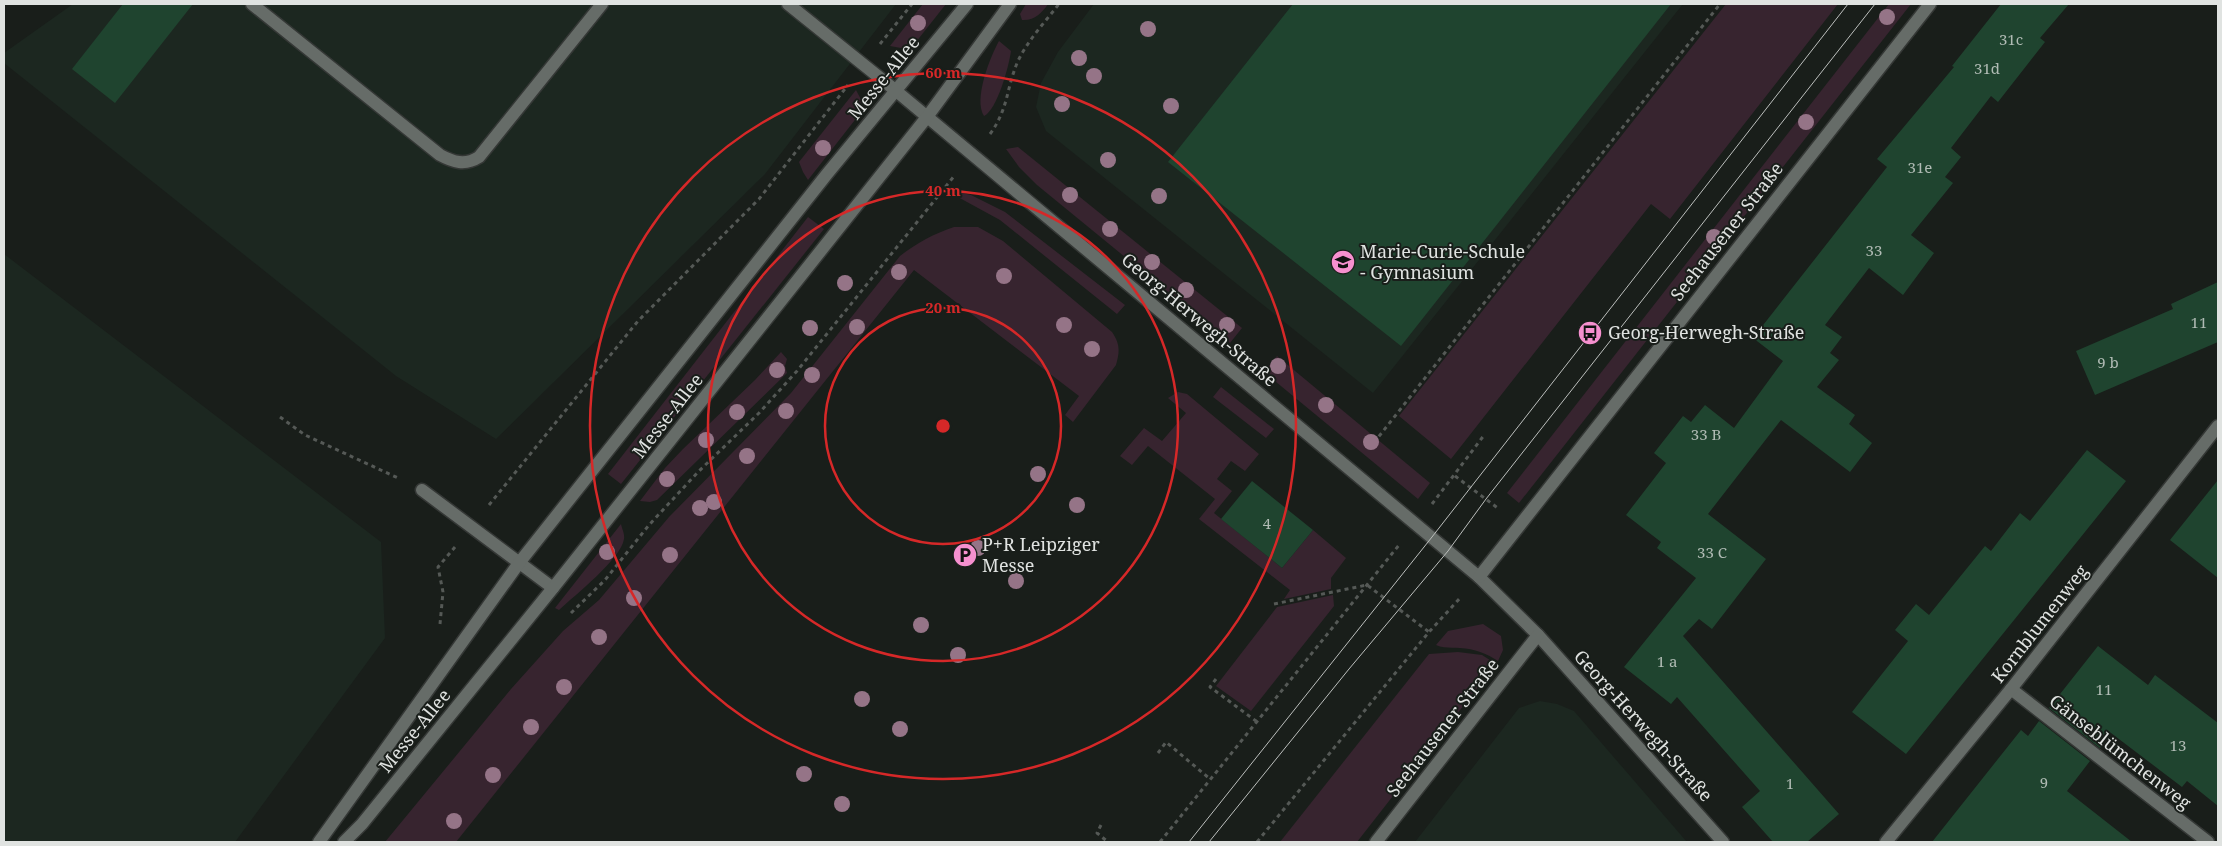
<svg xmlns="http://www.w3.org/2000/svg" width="2222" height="846" viewBox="0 0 2222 846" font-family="'Noto Serif',serif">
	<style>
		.built { fill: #1c2720 }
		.green { fill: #37242f }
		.building { fill: #1f442f }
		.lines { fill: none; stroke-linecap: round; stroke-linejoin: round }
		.service-casing { stroke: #353836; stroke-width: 15 }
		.minor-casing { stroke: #353836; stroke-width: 15 }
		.secondary-casing { stroke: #353836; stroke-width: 15 }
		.path { stroke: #555956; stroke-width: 3; stroke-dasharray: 4 4; stroke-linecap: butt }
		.service { stroke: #666c68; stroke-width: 12 }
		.minor { stroke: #666c68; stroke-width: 12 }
		.secondary { stroke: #666c68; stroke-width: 12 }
		.tram { stroke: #bcbfbd; stroke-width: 1 }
		.tree { fill: #957487 }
		.ring { fill: none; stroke: #d62828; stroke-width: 2.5 }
		.labels { text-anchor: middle; stroke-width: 4; stroke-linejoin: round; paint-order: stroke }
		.number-label { font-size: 15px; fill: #b0bbb4 }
		.street-label { font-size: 18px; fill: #e0e3e1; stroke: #191e1a }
		.poi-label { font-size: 18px; fill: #e0e3e1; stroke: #191e1a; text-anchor: start }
		.centre { fill: #d62828; stroke: #191e1a; stroke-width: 2.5 }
		.ring-label { font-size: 15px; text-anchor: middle; font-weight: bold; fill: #d62828; stroke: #191e1a; stroke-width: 4; stroke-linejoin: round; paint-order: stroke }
	</style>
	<rect width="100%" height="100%" fill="#191e1a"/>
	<g class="built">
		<polygon points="73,4 896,4 765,174 496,439 396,376 4,63 4,53"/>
		<polygon points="1094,4 1683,4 1373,393 1046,131 1036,107 1041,83 1058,52"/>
		<polygon points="4,254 381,542 385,638 235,842 4,842"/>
		<polygon points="1540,701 1557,704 1574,711 1687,842 1415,842 1519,708"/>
	</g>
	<g class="green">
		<polygon points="923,4 946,4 912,47 901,48 890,46"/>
		<path d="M1026 4H1048C1042 13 1034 21 1022 20L1020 14Z"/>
		<polygon points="1726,4 1838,4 1670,219 1651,204 1451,459 1399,416"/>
		<polygon points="1889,4 1911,4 1519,503 1507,493"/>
		<path d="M999 41 1011 51C1009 66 997 110 984 116 973 100 990 57 999 41Z"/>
		<polygon points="856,90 865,107 808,180 803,172 799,162"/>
		<polygon points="1018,147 1242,328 1230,343 1037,185 1019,167 1006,149"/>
		<polygon points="957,192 971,195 1005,212 1125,305 1117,314 1000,220 956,196"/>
		<polygon points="808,217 824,229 621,484 608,474"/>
		<path d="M954 227H978L1003 241 1112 332C1120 344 1120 351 1116 365L1073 422 1065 415 1079 396 914 270 456 842H385L511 689 563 631 599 600 669 517 791 393 900 256C917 243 933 234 954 227Z"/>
		<polygon points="781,352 787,359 785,366 787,373 657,500 650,502 640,501 665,468 683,449 755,380"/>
		<polygon points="1277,356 1430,483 1418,499 1264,372"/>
		<polygon points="1221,387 1274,429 1266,438 1213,397"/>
		<polygon points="1178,392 1187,394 1259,454 1245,471 1231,461 1217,479 1232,491 1214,513 1282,568 1313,530 1346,558 1331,578 1331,589 1284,599 1290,590 1199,519 1215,499 1148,446 1132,465 1120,456 1144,428 1162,441 1186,413 1168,398"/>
		<path d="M621 524C622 529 625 534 624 539 621 559 575 595 559 610L555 608Z"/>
		<polygon points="1333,595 1334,606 1251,711 1216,686 1277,607"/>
		<path d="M1483 624 1501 636 1503 650 1498 661C1486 653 1475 649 1460 648 1452 647 1444 649 1436 645L1448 631Z"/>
		<polygon points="1458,652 1482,655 1496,664 1357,842 1280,842 1429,654"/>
	</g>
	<g class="building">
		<polygon points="123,4 193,4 115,103 72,69"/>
		<polygon points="1293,4 1671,4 1401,346 1168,162"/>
		<polygon points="2001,4 2069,4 2040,38 2045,42 1998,102 1991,96 1951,148 1961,157 1945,177 1953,183 1911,235 1934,253 1903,295 1869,268 1825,325 1842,337 1830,353 1839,360 1817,387 1855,415 1849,424 1872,443 1850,472 1781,420 1708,514 1766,559 1712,629 1699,619 1683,636 1839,814 1807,842 1773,842 1742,807 1760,791 1677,697 1671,704 1624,667 1696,578 1657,548 1661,542 1626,515 1666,463 1654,453 1683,416 1691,422 1705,405 1734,428 1783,361 1753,338 1887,167 1877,159 1954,67 1952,66"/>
		<polygon points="2218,282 2218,342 2095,395 2076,351 2173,309 2171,304"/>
		<polygon points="2087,450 2126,481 1906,754 1852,712 1908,641 1895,630 1916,604 1929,615 1985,546 1991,551 2020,513 2030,521"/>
		<polygon points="2218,480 2218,578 2170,540"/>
		<polygon points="1252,481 1313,530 1282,568 1221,519"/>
		<polygon points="2098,646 2148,685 2155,675 2218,723 2218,806 2187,781 2182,787 2111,733 2100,748 2049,708"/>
		<polygon points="2039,721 2090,761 2067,791 2132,842 1932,842 2021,730 2028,736"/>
	</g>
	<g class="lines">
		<g class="service-casing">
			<g id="service">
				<path d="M252 4 440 155C453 162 465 166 479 157L602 4"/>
				<polyline points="788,4 895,90"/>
				<polyline points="422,490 553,588"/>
			</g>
		</g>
		<g class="minor-casing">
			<g id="minor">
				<polyline points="895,90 1479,577 1538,635 1723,842"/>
				<polyline points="1479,577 1930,4"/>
				<polyline points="2011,689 2208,842"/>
				<polyline points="1376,842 1538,635"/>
				<polyline points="1886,842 2011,689 2218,426"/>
			</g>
		</g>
		<g class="secondary-casing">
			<g id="secondary">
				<polyline points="319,842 519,563 827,174 967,4"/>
				<polyline points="344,842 362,824 553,588 927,117 1010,4"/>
			</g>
		</g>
		<g class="path">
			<polyline points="880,44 912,4"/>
			<path d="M990 134C1009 108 1006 88 1018 61 1028 40 1045 22 1059 4"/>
			<polyline points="280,417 305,435 398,478"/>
			<polyline points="1369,449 1720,4"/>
			<polyline points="1455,476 1499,509"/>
			<polyline points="1432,504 1485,434"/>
			<polyline points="489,505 638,321 759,199 848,85"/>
			<polyline points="1274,604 1367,585 1429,632"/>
			<polyline points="571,613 605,580 649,525 698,472 759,413 797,371 955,175"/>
			<polyline points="440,624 443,592 438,567 455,547"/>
			<polyline points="1216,679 1210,687 1256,721"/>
			<polyline points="1158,753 1166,742 1210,779"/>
			<polyline points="1101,825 1097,833 1108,842"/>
			<polyline points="1160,842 1399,545"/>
			<polyline points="1257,842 1429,632 1461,597"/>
		</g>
		<use href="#service" class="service"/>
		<use href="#minor" class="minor"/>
		<use href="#secondary" class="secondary"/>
		<g class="tram">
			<polyline points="1189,842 1432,537 1848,4"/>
			<polyline points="1209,842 1349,669 1448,551 1486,499 1875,4"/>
		</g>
	</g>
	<g class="tree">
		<circle cx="1887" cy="17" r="8"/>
		<circle cx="918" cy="23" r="8"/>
		<circle cx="1148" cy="29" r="8"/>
		<circle cx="1079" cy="58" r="8"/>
		<circle cx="1094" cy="76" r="8"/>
		<circle cx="1062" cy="104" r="8"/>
		<circle cx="1171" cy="106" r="8"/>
		<circle cx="1806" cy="122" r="8"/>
		<circle cx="823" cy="148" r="8"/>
		<circle cx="1108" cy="160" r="8"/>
		<circle cx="1070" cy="195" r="8"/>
		<circle cx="1159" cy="196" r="8"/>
		<circle cx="1110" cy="229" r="8"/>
		<circle cx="1714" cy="237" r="8"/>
		<circle cx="1152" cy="262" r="8"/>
		<circle cx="899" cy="272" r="8"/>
		<circle cx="1004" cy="276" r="8"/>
		<circle cx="845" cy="283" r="8"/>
		<circle cx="1186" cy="290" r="8"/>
		<circle cx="1064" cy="325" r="8"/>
		<circle cx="1227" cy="325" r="8"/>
		<circle cx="857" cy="327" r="8"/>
		<circle cx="810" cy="328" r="8"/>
		<circle cx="1092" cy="349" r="8"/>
		<circle cx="1278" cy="366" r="8"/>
		<circle cx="777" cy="370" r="8"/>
		<circle cx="812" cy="375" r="8"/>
		<circle cx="1326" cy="405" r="8"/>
		<circle cx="786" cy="411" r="8"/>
		<circle cx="737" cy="412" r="8"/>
		<circle cx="706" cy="440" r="8"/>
		<circle cx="1371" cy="442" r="8"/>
		<circle cx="747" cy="456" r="8"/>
		<circle cx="1038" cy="474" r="8"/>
		<circle cx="667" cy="479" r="8"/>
		<circle cx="714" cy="502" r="8"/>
		<circle cx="1077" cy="505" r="8"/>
		<circle cx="700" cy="508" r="8"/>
		<circle cx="978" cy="548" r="8"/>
		<circle cx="607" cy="552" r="8"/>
		<circle cx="670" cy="555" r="8"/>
		<circle cx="1016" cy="581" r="8"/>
		<circle cx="634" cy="598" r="8"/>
		<circle cx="921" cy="625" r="8"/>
		<circle cx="599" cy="637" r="8"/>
		<circle cx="958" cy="655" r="8"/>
		<circle cx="564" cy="687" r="8"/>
		<circle cx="862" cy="699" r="8"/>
		<circle cx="531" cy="727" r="8"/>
		<circle cx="900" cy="729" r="8"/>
		<circle cx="804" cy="774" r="8"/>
		<circle cx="493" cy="775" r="8"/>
		<circle cx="842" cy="804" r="8"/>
		<circle cx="454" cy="821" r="8"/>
	</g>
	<g class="ring">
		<circle cx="943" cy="426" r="118"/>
		<circle cx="943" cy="426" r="235"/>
		<circle cx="943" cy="426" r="353"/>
	</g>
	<defs>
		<g id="school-disc" transform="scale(1.25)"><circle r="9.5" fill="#f690cf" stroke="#191e1a"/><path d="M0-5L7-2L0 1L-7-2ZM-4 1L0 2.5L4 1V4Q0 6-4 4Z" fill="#111"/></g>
		<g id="bus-disc" transform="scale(1.25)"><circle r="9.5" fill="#f690cf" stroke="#191e1a"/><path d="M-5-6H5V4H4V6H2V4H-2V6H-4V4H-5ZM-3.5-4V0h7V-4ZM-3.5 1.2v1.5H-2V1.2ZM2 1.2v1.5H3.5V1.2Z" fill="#111"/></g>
		<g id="parking-disc" transform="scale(1.25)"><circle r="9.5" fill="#f690cf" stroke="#191e1a"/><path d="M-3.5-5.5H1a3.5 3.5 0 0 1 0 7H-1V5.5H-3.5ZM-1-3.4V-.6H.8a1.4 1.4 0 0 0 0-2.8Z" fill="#111"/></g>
	</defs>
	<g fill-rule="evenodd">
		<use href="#school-disc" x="1343" y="262"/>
		<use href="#bus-disc" x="1590" y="333"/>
		<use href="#parking-disc" x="965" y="555"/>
	</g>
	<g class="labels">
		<g class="number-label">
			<text x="2011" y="45">31c</text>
			<text x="1987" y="74">31d</text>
			<text x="1920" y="173">31e</text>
			<text x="1874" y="256">33</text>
			<text x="2199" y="328">11</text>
			<text x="2108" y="368">9 b</text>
			<text x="1706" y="440">33 B</text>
			<text x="1267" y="529">4</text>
			<text x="1712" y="558">33 C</text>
			<text x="1667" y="667">1 a</text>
			<text x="2104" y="695">11</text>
			<text x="2178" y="751">13</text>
			<text x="2044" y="788">9</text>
			<text x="1790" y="789">1</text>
		</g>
		<g class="street-label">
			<text transform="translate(884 78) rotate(-51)" y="6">Messe-Allee</text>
			<text transform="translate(1727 232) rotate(-52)" y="6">Seehausener Straße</text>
			<text transform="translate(1199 320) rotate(40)" y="6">Georg-Herwegh-Straße</text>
			<text transform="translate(668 416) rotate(-52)" y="6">Messe-Allee</text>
			<text transform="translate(2040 624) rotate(-52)" y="6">Kornblumenweg</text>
			<text transform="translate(1643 726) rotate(48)" y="6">Georg-Herwegh-Straße</text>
			<text transform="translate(1443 728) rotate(-52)" y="6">Seehausener Straße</text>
			<text transform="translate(415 731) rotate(-51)" y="6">Messe-Allee</text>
			<text transform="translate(2120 752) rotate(38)" y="6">Gänseblümchenweg</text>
		</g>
		<g class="poi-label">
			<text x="1360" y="258">Marie-Curie-Schule<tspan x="1360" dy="21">- Gymnasium</tspan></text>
			<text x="1608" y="339">Georg-Herwegh-Straße</text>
			<text x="982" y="551">P+R Leipziger<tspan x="982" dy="21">Messe</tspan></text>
		</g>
	</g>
	<circle cx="943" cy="426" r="8" class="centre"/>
	<g class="ring-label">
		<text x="943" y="78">60 m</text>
		<text x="943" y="196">40 m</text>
		<text x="943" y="313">20 m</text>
	</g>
	<rect width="2222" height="846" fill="none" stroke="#e0e3e1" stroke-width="10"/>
</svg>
